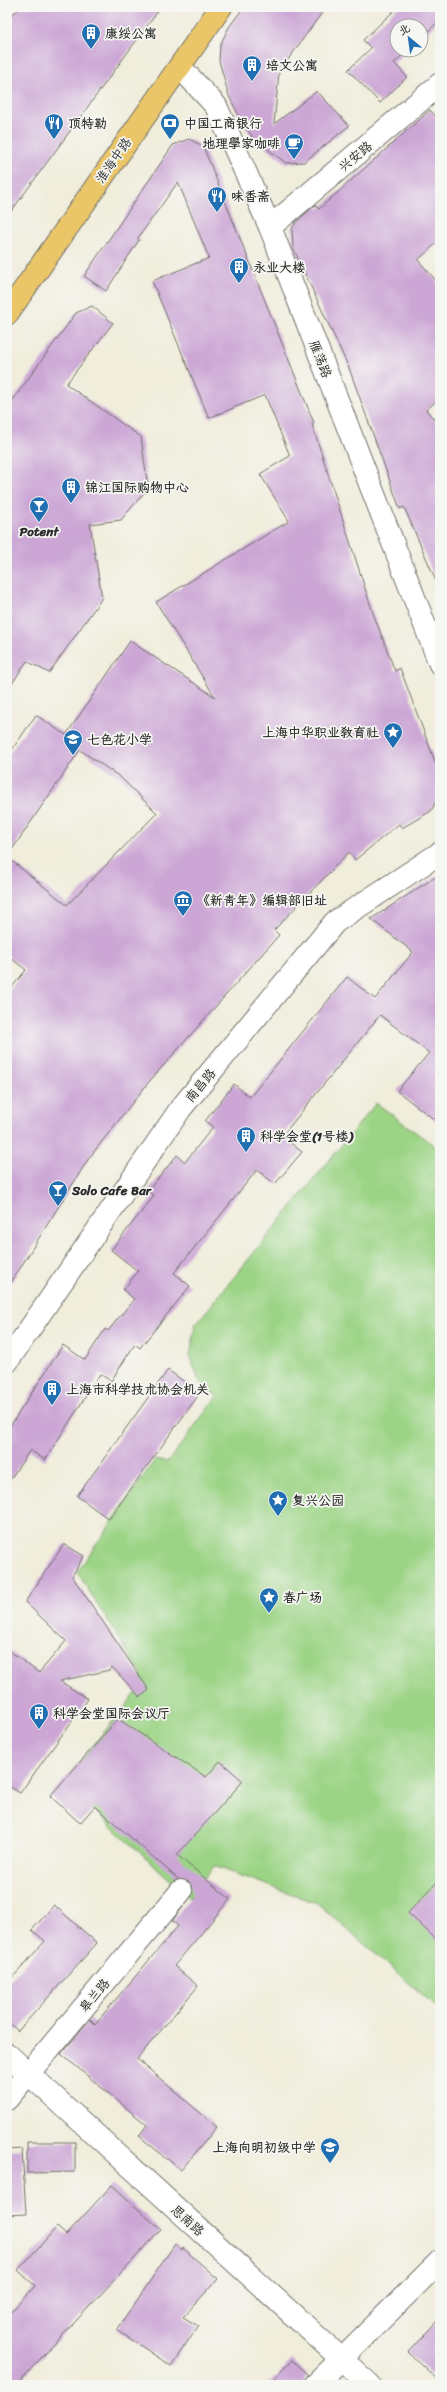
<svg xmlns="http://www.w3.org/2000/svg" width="447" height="2392" viewBox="0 0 447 2392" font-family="Sriracha,'LXGW WenKai TC',sans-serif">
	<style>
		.green { fill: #9cd486; stroke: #648058 }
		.building { fill: #cca7d6; fill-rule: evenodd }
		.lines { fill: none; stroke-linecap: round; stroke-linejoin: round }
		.minor-casing { stroke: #706f69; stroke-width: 24 }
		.major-casing { stroke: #706f69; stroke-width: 24 }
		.minor { stroke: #fff; stroke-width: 22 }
		.major { stroke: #ebc669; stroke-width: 22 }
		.labels { text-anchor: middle; stroke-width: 3.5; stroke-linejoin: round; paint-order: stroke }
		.poi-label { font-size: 13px; font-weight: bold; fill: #2b2b2b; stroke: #f6f6f2; text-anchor: start }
		.street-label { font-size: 13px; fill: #2b2b2b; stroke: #f6f6f2 }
	</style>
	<rect width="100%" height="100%" fill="#f6f6f2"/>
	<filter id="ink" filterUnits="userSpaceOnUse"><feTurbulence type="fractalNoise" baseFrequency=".025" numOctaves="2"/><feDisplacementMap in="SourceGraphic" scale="8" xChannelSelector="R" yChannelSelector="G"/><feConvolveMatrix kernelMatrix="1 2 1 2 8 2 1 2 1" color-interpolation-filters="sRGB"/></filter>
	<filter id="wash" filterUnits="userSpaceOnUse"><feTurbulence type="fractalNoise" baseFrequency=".012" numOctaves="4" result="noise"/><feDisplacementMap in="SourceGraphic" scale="16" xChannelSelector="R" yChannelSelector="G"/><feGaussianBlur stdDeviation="0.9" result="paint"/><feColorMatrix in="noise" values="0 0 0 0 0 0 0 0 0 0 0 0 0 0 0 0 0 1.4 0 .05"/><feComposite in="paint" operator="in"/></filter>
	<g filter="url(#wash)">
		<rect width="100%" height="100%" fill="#f0eddb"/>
		<polygon class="green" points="376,1103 440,1150 440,2010 317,1903 214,1866 189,1897 63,1782 142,1686 141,1673 77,1572 155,1460 168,1462 217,1396 200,1383 190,1357 195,1325"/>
		<g id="blocks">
			<g class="building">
				<polygon points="22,7 161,7 7,217 7,18"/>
				<polygon points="244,7 326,7 279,72 274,124 317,91 349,126 304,162 286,163 254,139 243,124 229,96 219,61 220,45 229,27"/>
				<polygon points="398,7 440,7 440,20 421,38 421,26 397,26 397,50 408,50 394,63 407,77 380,103 348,70 371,48 363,40"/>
				<polygon points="430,110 440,121 440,240 418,260 440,285 440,398 426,410 440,426 440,590 404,507 400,509 349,368 293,248 292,229 296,222 315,205 319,209"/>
				<path d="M189 139 203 146 314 423 312 424 373 613 395 671 400 668 440 775V794L431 811 402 828 399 824 355 860 349 852 274 930 279 935 148 1083 89 1158 7 1289V993L26 970 7 955V757L36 715 66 735 130 641 215 697 156 602 289 521 260 474 290 456 265 395 209 418 152 281 209 258 178 182 138 238 139 240 106 291 84 276 173 145ZM80 750 120 777 157 813 67 905 7 857Z"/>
				<polygon points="92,306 113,323 66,384 141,437 148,488 121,520 90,524 102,598 49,673 27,661 7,691 7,408 76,313"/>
				<polygon points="440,874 440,1124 397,1091 429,1053 380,1015 282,1136 302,1152 275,1184 257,1170 174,1273 190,1286 140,1348 135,1344 111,1381 100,1374 45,1460 30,1450 7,1484 7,1431 63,1345 85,1360 105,1329 108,1331 134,1299 123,1290 138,1271 111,1250 154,1196 148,1191 177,1155 185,1162 213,1127 205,1121 234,1084 250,1097 347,977 375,999 413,952 371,919"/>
				<polygon points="168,1370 200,1393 109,1519 77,1496"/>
				<polygon points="64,1544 84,1556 72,1576 149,1690 140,1697 112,1667 110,1670 60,1681 88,1699 20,1793 7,1785 7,1649 39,1673 66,1641 25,1602"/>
				<polygon points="118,1719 206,1777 220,1761 243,1781 177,1855 230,1899 174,1966 198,1986 137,2059 217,2127 181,2170 139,2136 147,2125 61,2054 90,2019 95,2024 178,1926 172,1921 193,1894 189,1882 178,1879 95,1806 80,1823 50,1796"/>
				<polygon points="440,1879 440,1943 408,1913"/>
				<polygon points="54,1905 97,1943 18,2031 7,2021 7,1984 45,1941 32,1930"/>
				<polygon points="27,2142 75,2142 75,2172 27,2173"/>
				<polygon points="22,2149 26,2214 7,2215 7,2150"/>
				<polygon points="112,2185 161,2230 16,2385 7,2385 7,2316 35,2286 18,2270 57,2227 66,2235"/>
				<polygon points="175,2244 182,2250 183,2248 218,2279 183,2317 198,2326 171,2366 117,2330"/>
				<polygon points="440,2318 440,2382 408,2352"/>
				<polygon points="292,2360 308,2375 303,2385 268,2385"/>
			</g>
		</g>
	</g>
	<g filter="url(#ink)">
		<use href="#blocks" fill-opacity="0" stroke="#706f69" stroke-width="1"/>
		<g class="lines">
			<g class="minor-casing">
				<g id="minor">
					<polyline points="180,67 216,106 270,227 440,664"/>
					<polyline points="270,227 440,84"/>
					<polyline points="7,1362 181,1108 335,922 440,853"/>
					<polyline points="7,2054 370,2385"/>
					<polyline points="7,2099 181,1891"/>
					<polyline points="315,2385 440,2261"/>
				</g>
			</g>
			<g class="major-casing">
				<polyline id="major" points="7,314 221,7"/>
			</g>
			<use href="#minor" class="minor"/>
			<use href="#major" class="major"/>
		</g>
	</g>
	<defs>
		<g id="building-pin" transform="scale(1)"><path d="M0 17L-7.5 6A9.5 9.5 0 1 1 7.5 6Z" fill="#1f6fb2" stroke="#f6f6f2"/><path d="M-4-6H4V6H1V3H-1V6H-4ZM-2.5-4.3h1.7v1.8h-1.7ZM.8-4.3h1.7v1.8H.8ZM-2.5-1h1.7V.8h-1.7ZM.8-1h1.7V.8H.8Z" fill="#fff"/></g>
		<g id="restaurant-pin" transform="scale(1)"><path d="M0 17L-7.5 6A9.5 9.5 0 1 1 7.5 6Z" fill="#1f6fb2" stroke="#f6f6f2"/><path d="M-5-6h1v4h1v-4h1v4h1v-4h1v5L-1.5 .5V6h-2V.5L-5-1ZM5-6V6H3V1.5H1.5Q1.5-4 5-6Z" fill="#fff"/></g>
		<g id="bank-pin" transform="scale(1)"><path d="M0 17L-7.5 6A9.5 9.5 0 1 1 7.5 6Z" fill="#1f6fb2" stroke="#f6f6f2"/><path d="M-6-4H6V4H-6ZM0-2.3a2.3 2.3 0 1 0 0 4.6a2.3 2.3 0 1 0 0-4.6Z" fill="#fff"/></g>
		<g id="cafe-pin" transform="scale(1)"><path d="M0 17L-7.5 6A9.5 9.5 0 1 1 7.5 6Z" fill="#1f6fb2" stroke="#f6f6f2"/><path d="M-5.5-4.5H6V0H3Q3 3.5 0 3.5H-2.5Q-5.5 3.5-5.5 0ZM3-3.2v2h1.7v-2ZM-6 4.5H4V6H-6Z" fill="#fff"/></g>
		<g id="bar-pin" transform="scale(1)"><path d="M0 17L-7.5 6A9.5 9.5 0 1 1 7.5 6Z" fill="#1f6fb2" stroke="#f6f6f2"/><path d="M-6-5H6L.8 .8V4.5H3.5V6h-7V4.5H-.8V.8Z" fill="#fff"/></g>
		<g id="sight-pin" transform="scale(1)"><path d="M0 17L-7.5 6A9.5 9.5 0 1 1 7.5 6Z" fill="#1f6fb2" stroke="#f6f6f2"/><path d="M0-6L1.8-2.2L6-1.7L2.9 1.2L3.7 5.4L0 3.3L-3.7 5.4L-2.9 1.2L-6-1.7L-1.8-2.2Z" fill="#fff"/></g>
		<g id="school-pin" transform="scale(1)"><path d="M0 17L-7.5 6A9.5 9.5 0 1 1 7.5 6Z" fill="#1f6fb2" stroke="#f6f6f2"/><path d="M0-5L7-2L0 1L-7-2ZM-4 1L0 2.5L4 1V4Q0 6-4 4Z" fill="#fff"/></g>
		<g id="museum-pin" transform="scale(1)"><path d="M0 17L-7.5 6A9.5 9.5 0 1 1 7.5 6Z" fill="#1f6fb2" stroke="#f6f6f2"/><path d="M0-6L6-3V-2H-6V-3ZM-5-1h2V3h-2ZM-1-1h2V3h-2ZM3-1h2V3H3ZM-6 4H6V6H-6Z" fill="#fff"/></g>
	</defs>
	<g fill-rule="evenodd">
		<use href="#building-pin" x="91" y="33"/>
		<use href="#building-pin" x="252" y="65"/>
		<use href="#restaurant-pin" x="54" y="123"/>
		<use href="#bank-pin" x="170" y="123"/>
		<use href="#cafe-pin" x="294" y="143"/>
		<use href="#restaurant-pin" x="217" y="196"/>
		<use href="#building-pin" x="239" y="267"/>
		<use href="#building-pin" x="71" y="487"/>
		<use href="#bar-pin" x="39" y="506"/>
		<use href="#sight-pin" x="393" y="732"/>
		<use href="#school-pin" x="73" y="739"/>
		<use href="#museum-pin" x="183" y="900"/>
		<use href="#building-pin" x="246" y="1136"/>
		<use href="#bar-pin" x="58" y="1190"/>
		<use href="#building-pin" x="52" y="1389"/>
		<use href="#sight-pin" x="278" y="1500"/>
		<use href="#sight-pin" x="269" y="1597"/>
		<use href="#building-pin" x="39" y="1713"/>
		<use href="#school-pin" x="330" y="2147"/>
	</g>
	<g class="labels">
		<g class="poi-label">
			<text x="105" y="38">康绥公寓</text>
			<text x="266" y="70">培文公寓</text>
			<text x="68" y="128">顶特勒</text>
			<text x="184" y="128">中国工商银行</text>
			<text x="280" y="148" text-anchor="end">地理學家咖啡</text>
			<text x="231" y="201">味香斋</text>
			<text x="253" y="272">永业大楼</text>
			<text x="85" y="492">锦江国际购物中心</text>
			<text x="39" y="536" text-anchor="middle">Potent</text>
			<text x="379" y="737" text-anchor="end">上海中华职业教育社</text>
			<text x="87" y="744">七色花小学</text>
			<text x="197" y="905">《新青年》编辑部旧址</text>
			<text x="260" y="1141">科学会堂(1号楼)</text>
			<text x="72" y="1195">Solo Cafe Bar</text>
			<text x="66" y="1394">上海市科学技术协会机关</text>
			<text x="292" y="1505">复兴公园</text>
			<text x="283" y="1602">春广场</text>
			<text x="53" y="1718">科学会堂国际会议厅</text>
			<text x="316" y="2152" text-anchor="end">上海向明初级中学</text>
		</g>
		<g class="street-label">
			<text transform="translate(355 156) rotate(-40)" y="5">兴安路</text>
			<text transform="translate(113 160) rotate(-55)" y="5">淮海中路</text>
			<text transform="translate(321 359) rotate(69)" y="5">雁荡路</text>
			<text transform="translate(200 1085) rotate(-50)" y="5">南昌路</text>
			<text transform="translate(94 1995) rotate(-50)" y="5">皋兰路</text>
			<text transform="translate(188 2220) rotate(42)" y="5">思南路</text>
		</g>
	</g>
	<rect width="447" height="2392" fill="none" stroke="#f6f6f2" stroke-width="24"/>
	<g transform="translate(409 38) rotate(331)"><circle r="19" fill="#f6f6f2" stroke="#a5a5a2"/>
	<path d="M0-3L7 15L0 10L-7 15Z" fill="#1f6fb2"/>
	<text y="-6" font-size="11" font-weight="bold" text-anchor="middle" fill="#2b2b2b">北</text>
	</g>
</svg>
